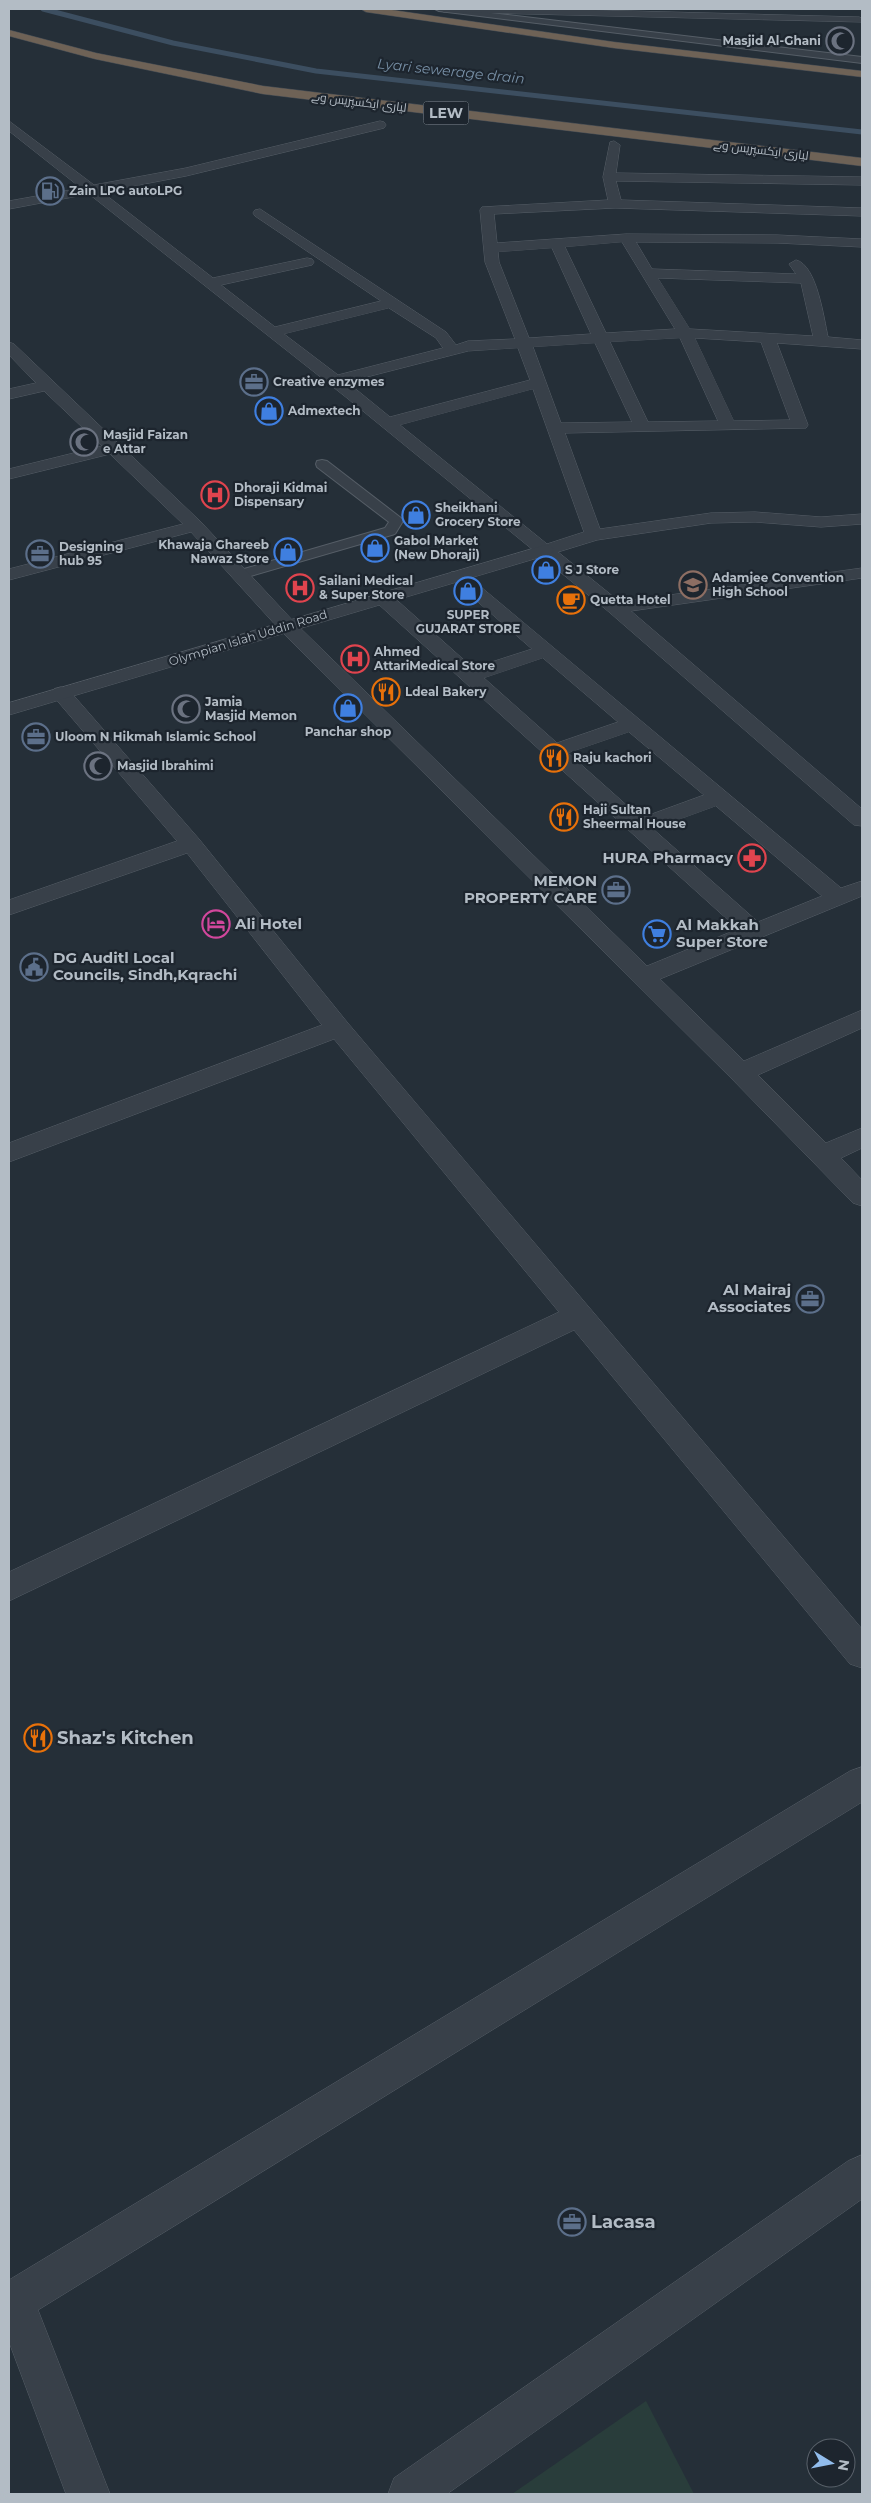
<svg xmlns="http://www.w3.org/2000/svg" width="871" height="2503" viewBox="0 0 871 2503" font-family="Montserrat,Cairo,sans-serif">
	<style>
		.green { fill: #293d3b }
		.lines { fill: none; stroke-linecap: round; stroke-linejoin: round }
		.stream { stroke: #3c4e60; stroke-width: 5 }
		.service-casing { stroke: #565e67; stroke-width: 2 }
		.minor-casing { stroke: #565e67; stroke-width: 1 }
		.tertiary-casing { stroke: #565e67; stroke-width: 1 }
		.motorway-casing { stroke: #434b54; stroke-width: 1 }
		.service { fill: #384049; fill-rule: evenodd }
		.minor { fill: #384049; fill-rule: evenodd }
		.tertiary { fill: #384049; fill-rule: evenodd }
		.motorway { fill: #6e6256; fill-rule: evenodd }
		.labels { text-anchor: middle; stroke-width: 4.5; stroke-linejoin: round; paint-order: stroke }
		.far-poi-label { font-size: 12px; font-weight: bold; fill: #b3bcc5; stroke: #1d252e; text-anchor: start }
		.far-street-label { font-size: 12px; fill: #b3bcc5; stroke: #1d252e }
		.far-water-label { font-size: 14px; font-style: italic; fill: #778fa5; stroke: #1d252e }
		.shield { fill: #1d252e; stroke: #868f98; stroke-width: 1 }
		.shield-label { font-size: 14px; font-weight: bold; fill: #b3bcc5 }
		.poi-label { font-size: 15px; font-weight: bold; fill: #b3bcc5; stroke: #1d252e; text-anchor: end }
		.near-poi-label { font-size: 18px; font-weight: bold; fill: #b3bcc5; stroke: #1d252e; text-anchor: start }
	</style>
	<rect width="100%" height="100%" fill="#252f38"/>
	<polygon class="green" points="646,2401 694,2494 512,2494"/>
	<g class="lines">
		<polyline class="stream" points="43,9 173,43 316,71 862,132"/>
		<g class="service-casing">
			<g id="service">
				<polygon points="435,9 457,9 862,57 862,63 439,11"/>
				<polygon points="322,460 327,461 401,518 403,521 395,534 247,577 237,577 235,574 237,571 385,528 389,522 317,467 316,464 317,461"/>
			</g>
		</g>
		<g class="minor-casing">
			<g id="minor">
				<polygon points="439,9 556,9 859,17 862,18 862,22 444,12"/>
				<path d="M9 121 94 185 186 168 380 121 384 122 386 125 384 128 380 129 186 176 102 192 213 278 307 258 312 259 314 262 312 265 221 285 275 327 381 301 255 216 253 213 255 210 260 209 446 332 456 345 468 341 515 339 485 262 480 210 482 207 608 200 603 177 610 142 614 141 620 145 616 173 862 177V185L616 181 621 200 862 208V216L615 208 494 214 497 243 626 234 777 235 862 239V247L777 243 636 242 652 269 796 274 789 264 796 260C817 265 824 319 828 337L862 340V349L777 343 808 425 806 428 565 433 600 529 711 513 755 512 821 517 862 514V524L821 527 755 522 711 523 597 540 558 552 620 602 862 568V578L631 611 862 809V826L854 825 609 612 347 398 89 194 9 209V201L81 188 9 131ZM622 242 675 329 606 333 565 247ZM552 248 591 334 529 338 499 262 498 252ZM658 278 801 283 813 336 690 329ZM389 308 436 338 443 348 338 375 284 334ZM680 338 718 421 648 422 610 342ZM695 338 761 342 790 420 734 421ZM595 343 632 422 561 423 533 347ZM518 348 530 380 390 417 347 382 468 351ZM533 389 584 532 547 544 400 425Z"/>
				<path d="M9 342 14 344 201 522 294 622 647 966 738 929 376 602 374 598 376 594H390L473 668 532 649 448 576 451 572H463L841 888 862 881V896L660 979 744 1061 862 1010V1028L758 1075 826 1143 862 1128V1148L841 1158 862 1180V1206L853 1203 732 1079 280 630 191 532 9 580V569L183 524 110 454 9 479V469L102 446 44 391 9 399V389L36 383 9 355ZM543 658 618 722 557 743 484 678ZM629 732 704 795 641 818 568 753ZM716 806 822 896 758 922 653 829Z"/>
				<polygon points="61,687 68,689 199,839 347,1022 862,1629 862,1668 850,1664 574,1330 9,1601 9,1572 559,1312 334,1039 9,1162 9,1143 322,1025 187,853 9,915 9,900 177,841 54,697 51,693 54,689"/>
				<polygon points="862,1767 862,1802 38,2310 110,2494 66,2494 9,2342 9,2280 850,1771"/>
				<polygon points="862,2155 862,2199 447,2494 388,2494 394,2478 848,2161"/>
			</g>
		</g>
		<g class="tertiary-casing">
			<polygon id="tertiary" points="545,545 551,546 554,550 551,554 9,715 9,703"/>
		</g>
		<g class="motorway-casing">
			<g id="motorway">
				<polygon points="361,9 385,9 614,42 862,71 862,77 614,48 366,12"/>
				<polygon points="9,30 96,53 263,86 862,158 862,166 263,94 95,59 9,36"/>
			</g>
		</g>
		<use href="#service" class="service"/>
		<use href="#minor" class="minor"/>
		<use href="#tertiary" class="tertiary"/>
		<use href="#motorway" class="motorway"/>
	</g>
	<defs>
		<g id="mosque-ring" transform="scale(1.4375)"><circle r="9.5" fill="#1d252e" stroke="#6b7280" stroke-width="1.5"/><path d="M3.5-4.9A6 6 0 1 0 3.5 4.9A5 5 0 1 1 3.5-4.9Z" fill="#6b7280"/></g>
		<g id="fuel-ring" transform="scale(1.4375)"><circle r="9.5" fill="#1d252e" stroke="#5c6f8a" stroke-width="1.5"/><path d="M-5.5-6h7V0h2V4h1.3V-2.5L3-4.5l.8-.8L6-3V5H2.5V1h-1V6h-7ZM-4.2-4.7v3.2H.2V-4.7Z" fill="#5c6f8a"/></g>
		<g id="office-ring" transform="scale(1.4375)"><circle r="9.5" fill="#1d252e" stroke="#5c6f8a" stroke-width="1.5"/><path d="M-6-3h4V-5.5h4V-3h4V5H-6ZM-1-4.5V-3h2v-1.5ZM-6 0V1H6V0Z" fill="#5c6f8a"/></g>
		<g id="shop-ring" transform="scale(1.4375)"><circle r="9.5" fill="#1d252e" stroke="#3f7fe0" stroke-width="1.5"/><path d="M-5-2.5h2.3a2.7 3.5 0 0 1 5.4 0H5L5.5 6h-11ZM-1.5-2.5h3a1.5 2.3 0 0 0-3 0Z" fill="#3f7fe0"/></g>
		<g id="hospital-ring" transform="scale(1.4375)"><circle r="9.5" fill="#1d252e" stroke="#e0444e" stroke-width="1.5"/><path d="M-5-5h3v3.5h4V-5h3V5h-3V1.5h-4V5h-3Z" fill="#e0444e"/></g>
		<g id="school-ring" transform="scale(1.4375)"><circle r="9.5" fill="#1d252e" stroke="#8d6e63" stroke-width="1.5"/><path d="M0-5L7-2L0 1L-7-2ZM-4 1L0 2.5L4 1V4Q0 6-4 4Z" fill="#8d6e63"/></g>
		<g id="cafe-ring" transform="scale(1.4375)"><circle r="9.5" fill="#1d252e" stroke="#e8710a" stroke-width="1.5"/><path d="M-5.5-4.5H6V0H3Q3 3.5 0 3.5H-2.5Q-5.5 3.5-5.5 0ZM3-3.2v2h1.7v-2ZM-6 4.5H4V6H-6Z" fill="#e8710a"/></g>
		<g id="restaurant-ring" transform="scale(1.4375)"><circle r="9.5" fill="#1d252e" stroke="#e8710a" stroke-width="1.5"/><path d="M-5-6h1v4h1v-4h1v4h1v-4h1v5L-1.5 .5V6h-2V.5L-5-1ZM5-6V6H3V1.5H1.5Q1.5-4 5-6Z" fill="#e8710a"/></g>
		<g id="pharmacy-ring" transform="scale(1.4375)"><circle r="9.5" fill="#1d252e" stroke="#e0444e" stroke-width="1.5"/><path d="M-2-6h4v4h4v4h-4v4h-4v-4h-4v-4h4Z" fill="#e0444e"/></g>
		<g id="hotel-ring" transform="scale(1.4375)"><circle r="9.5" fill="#1d252e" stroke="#d1479c" stroke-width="1.5"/><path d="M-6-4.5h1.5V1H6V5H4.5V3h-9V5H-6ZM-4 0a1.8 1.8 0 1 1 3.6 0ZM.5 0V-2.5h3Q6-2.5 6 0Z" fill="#d1479c"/></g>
		<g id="supermarket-ring" transform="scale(1.4375)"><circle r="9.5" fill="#1d252e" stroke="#3f7fe0" stroke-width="1.5"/><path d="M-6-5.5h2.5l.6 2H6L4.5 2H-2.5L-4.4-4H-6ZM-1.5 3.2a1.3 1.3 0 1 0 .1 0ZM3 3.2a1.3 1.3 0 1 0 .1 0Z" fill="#3f7fe0"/></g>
		<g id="civic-ring" transform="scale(1.4375)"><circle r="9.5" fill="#1d252e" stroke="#5c6f8a" stroke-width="1.5"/><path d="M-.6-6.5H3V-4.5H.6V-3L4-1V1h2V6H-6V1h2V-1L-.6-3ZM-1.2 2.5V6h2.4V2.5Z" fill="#5c6f8a"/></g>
	</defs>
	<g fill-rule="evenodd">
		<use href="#mosque-ring" x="840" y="41"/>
		<use href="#fuel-ring" x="50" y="191"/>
		<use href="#office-ring" x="254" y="382"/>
		<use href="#shop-ring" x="269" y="411"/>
		<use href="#mosque-ring" x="84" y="442"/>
		<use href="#hospital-ring" x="215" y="495"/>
		<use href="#shop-ring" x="416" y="515"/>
		<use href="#shop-ring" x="375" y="548"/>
		<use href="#shop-ring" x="288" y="552"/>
		<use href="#office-ring" x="40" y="554"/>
		<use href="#shop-ring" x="546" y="570"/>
		<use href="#school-ring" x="693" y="585"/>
		<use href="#hospital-ring" x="300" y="588"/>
		<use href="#shop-ring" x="468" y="591"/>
		<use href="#cafe-ring" x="571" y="600"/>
		<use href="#hospital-ring" x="355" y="659"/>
		<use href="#restaurant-ring" x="386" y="692"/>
		<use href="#shop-ring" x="348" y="708"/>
		<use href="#mosque-ring" x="186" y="709"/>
		<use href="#office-ring" x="36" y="737"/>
		<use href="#restaurant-ring" x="554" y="758"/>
		<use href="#mosque-ring" x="98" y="766"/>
		<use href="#restaurant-ring" x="564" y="817"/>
		<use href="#pharmacy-ring" x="752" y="858"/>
		<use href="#office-ring" x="616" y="890"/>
		<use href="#hotel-ring" x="216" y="924"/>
		<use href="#supermarket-ring" x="657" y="934"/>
		<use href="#civic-ring" x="34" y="967"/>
		<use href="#office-ring" x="810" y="1299"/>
		<use href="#restaurant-ring" x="38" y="1738"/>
		<use href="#office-ring" x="572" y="2222"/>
	</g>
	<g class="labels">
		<g class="far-poi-label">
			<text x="821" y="45" text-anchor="end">Masjid Al-Ghani</text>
			<text x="69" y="195">Zain LPG autoLPG</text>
			<text x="273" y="386">Creative enzymes</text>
			<text x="288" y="415">Admextech</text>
			<text x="103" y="439">Masjid Faizan<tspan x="103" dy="14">e Attar</tspan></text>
			<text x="234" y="492">Dhoraji Kidmai<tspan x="234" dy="14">Dispensary</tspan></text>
			<text x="435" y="512">Sheikhani<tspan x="435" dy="14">Grocery Store</tspan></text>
			<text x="394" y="545">Gabol Market<tspan x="394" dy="14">(New Dhoraji)</tspan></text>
			<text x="269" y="549" text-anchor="end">Khawaja Ghareeb<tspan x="269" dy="14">Nawaz Store</tspan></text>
			<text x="59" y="551">Designing<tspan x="59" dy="14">hub 95</tspan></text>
			<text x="565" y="574">S J Store</text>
			<text x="712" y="582">Adamjee Convention<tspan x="712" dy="14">High School</tspan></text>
			<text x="319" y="585">Sailani Medical<tspan x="319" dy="14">&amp; Super Store</tspan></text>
			<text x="590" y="604">Quetta Hotel</text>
			<text x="468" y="619" text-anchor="middle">SUPER<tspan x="468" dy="14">GUJARAT STORE</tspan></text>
			<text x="374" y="656">Ahmed<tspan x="374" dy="14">AttariMedical Store</tspan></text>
			<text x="405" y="696">Ldeal Bakery</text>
			<text x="205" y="706">Jamia<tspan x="205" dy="14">Masjid Memon</tspan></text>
			<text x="348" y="736" text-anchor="middle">Panchar shop</text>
			<text x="55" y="741">Uloom N Hikmah Islamic School</text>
			<text x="573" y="762">Raju kachori</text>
			<text x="117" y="770">Masjid Ibrahimi</text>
			<text x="583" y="814">Haji Sultan<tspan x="583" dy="14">Sheermal House</tspan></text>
		</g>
		<g class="far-street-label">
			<text transform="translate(359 102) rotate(7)" y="4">لیاری ایکسپریس وے</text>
			<text transform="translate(761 150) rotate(7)" y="4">لیاری ایکسپریس وے</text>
			<text transform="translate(248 638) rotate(-17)" y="4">Olympian Islah Uddin Road</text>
		</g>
		<g class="far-water-label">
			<text transform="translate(451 71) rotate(6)" y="5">Lyari sewerage drain</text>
		</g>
		<rect class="shield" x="423.5" y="101.5" width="45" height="23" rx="4"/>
		<g class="shield-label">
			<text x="446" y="118">LEW</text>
		</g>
		<g class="poi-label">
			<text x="733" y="863">HURA Pharmacy</text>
			<text x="597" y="886">MEMON<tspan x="597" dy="17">PROPERTY CARE</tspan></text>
			<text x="235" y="929" text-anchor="start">Ali Hotel</text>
			<text x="676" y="930" text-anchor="start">Al Makkah<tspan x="676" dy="17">Super Store</tspan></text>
			<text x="53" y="963" text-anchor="start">DG Auditl Local<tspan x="53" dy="17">Councils, Sindh,Kqrachi</tspan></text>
			<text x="791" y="1295">Al Mairaj<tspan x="791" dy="17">Associates</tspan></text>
		</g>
		<g class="near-poi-label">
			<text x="57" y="1744">Shaz's Kitchen</text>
			<text x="591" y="2228">Lacasa</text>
		</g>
	</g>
	<rect width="871" height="2503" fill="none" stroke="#b3bcc5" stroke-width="20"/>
	<g transform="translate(831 2463) rotate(100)"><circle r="24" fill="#1d252e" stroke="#59616a"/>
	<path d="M0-4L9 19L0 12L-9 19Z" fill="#91bcec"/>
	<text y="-8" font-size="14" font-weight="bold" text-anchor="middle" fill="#b3bcc5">N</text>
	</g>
</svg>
